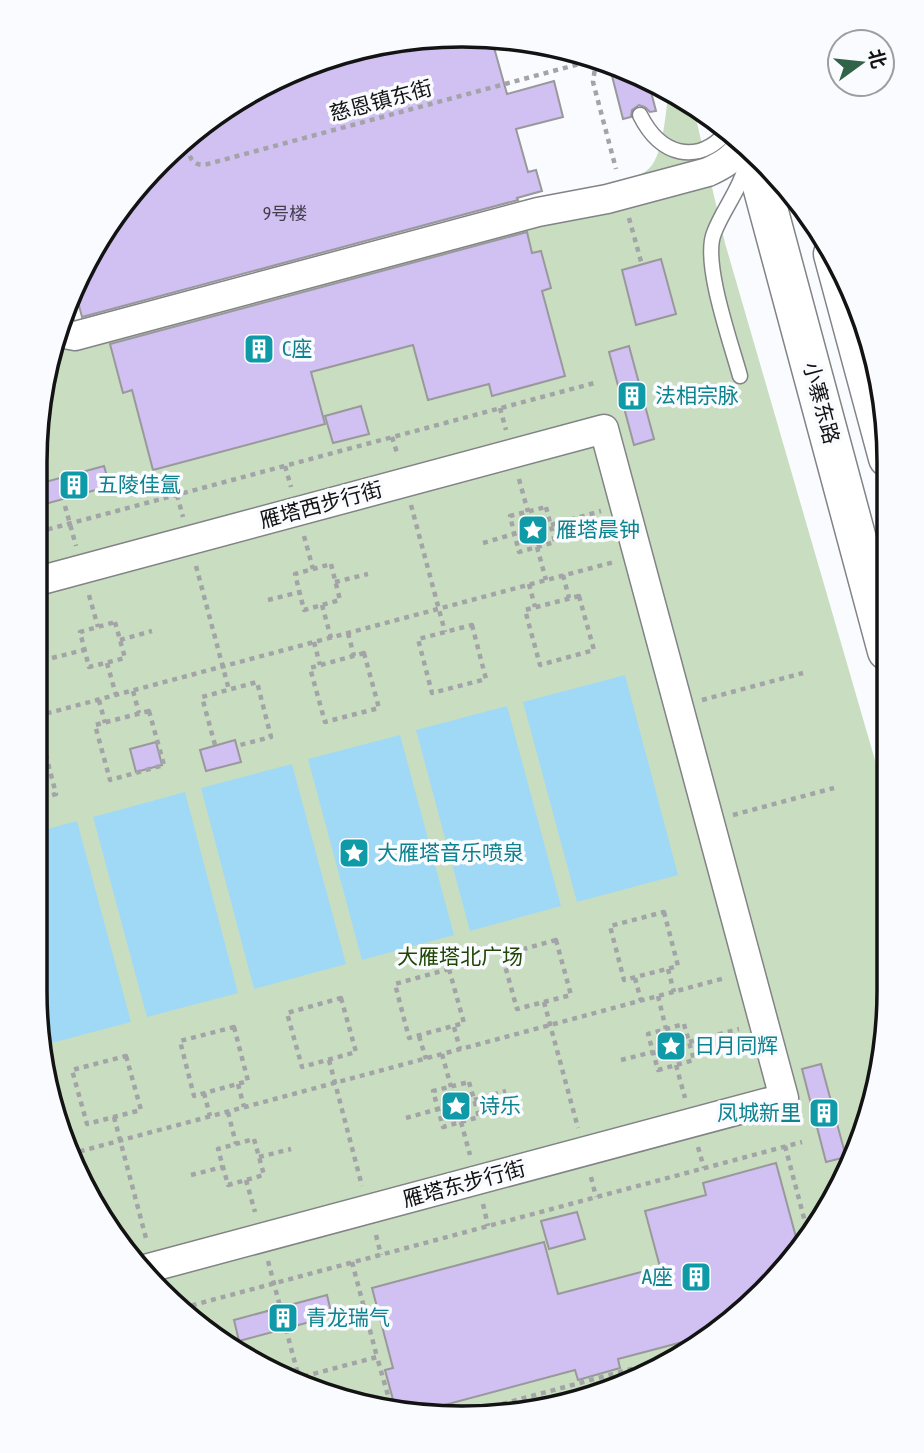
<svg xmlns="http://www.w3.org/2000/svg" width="924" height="1453" viewBox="0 0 924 1453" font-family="'Asap Condensed','Noto Sans SC',sans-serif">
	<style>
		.green { fill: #c9dec0 }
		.water { fill: #9fd9f5 }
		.building { fill: #d1c0f2; stroke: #99989b; stroke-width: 2 }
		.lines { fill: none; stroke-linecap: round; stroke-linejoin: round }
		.service-casing { stroke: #818386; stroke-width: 17 }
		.minor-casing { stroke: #818386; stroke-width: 31 }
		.primary-casing { stroke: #818386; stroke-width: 41 }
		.path { stroke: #a3a4a7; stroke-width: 4.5; stroke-dasharray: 5 5; stroke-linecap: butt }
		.service { stroke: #fff; stroke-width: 14 }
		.minor { stroke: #fff; stroke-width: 28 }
		.primary { stroke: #fff; stroke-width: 38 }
		.labels { text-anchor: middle; stroke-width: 7; stroke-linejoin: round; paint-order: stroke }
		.number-label { font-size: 18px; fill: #423e4c }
		.street-label { font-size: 21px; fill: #131314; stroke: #fafbff }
		.culture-label { font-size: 21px; fill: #0d838f; stroke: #fafbff; text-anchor: start }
		.park-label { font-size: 21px; fill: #1f4604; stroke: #fafbff }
		.rim { fill: none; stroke: #131314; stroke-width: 3.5 }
	</style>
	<rect width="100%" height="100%" fill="#fafbff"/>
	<path class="green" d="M668 97 694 110 725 243 886 798 885 1046 856 1155 801 1251 700 1346 573 1403 462 1418 324 1395 202 1330 107 1229 58 1128 35 991 39 407 56 340 607 199 603 185C617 181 635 179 646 171 663 160 665 116 668 97Z"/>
	<g class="water">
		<polygon points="625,675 678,875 577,902 523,702"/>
		<polygon points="507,706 561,906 470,931 416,730"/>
		<polygon points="400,735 454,935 362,960 308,759"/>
		<polygon points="292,764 346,964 254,989 201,788"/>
		<polygon points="185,792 238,993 147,1017 93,817"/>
		<polygon points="77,821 131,1022 44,1045 35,991 36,832"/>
	</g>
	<g class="building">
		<polygon points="407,39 493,44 507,94 554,81 563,117 516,129 528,172 536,170 542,191 517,198 518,200 82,317 74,287 123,202 249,92"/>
		<polygon points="610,68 650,88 656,111 650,112 645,107 639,105 632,110 631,117 623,119"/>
		<polygon points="527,232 532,253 541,251 551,288 542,291 565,376 492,396 489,384 428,400 413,345 311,372 325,424 153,470 132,390 123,393 110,344"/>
		<polygon points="661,259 676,314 636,325 622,270"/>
		<polygon points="629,346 654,439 634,445 609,352"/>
		<polygon points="361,406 369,434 333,443 325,416"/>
		<polygon points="104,466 110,486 38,506 38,484"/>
		<polygon points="235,740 241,762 206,771 200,750"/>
		<polygon points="156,742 162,765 136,772 130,749"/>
		<polygon points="821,1064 846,1157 826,1162 802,1069"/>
		<polygon points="776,1163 800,1252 713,1334 618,1359 620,1368 578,1380 575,1370 422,1411 395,1407 385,1370 393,1368 372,1288 544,1242 558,1294 660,1267 645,1211 706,1195 703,1183"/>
		<polygon points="577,1212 585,1239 549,1249 541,1221"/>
		<polygon points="327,1295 332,1316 239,1341 234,1320"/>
	</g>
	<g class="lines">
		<g class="service-casing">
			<g id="service">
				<path d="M640 115C660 155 697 167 729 130"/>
				<path d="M740 376C731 343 702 262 714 233 723 209 740 190 746 165"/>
			</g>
		</g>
		<g class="minor-casing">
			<g id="minor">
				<path d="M60 325 64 334 75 336 538 212 607 199 708 172C723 165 734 159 743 144"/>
				<polyline points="38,581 604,429 784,1098 145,1269"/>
			</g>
		</g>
		<g class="primary-casing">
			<g id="primary">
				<polyline points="754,156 887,651"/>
				<polyline points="833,254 888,458"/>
			</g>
		</g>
		<g class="path">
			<polyline points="596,61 593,82 616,169"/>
			<path d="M187 146C190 157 191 165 204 165L594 60"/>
			<polyline points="629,218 642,265"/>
			<polyline points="500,408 506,430"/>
			<polyline points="392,437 398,456"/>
			<polyline points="285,466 291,487"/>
			<polyline points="519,479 528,512"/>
			<polyline points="177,495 183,517"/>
			<polyline points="411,505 445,632"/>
			<polyline points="65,506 76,546"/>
			<polygon points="546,507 555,542 519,552 510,516"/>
			<polyline points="551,525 601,511"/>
			<polyline points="38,532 598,382"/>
			<polyline points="304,536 313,569"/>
			<polyline points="483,543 514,534"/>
			<polyline points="537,547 546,580"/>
			<polygon points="331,564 340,600 304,610 295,574"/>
			<polyline points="196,566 229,690"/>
			<polyline points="563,575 569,598"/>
			<polyline points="335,582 368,574"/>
			<polyline points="529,584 535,607"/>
			<polyline points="89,595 98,627"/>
			<polygon points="579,596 594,650 540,665 525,610"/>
			<polyline points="268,600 300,592"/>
			<polyline points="322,605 331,638"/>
			<polygon points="115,622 125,658 89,667 80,632"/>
			<polygon points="472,625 486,679 432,693 418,639"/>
			<polyline points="348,633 354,656"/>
			<polyline points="120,640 152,631"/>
			<polyline points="314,642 320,665"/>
			<polygon points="364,653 379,708 325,722 310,668"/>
			<polyline points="52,658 84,650"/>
			<polyline points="107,663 116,695"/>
			<polyline points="133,691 139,713"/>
			<polyline points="99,700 105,723"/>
			<polyline points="702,700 803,673"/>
			<polygon points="149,711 164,765 110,780 95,725"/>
			<polyline points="37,716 614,562"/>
			<polyline points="37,741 42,740 56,794 46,797"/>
			<polyline points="215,745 202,697 257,682 271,737 236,746"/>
			<polyline points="733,815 834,788"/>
			<polygon points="664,912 678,966 624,980 610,926"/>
			<polygon points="556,940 571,995 517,1009 502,955"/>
			<polygon points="449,969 464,1023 409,1038 395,984"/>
			<polyline points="668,969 674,992"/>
			<polyline points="635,978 641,1001"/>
			<polyline points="658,996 666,1029"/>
			<polygon points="341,998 356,1052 302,1067 287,1013"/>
			<polyline points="544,1002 578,1128"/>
			<polygon points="684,1024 694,1060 658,1070 648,1034"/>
			<polygon points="234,1027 248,1081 194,1096 180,1041"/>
			<polyline points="454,1027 460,1049"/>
			<polyline points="419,1036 426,1059"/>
			<polyline points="689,1042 739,1029"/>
			<polyline points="442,1054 451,1087"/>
			<polygon points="126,1056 141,1110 87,1124 72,1070"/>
			<polyline points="329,1060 362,1186"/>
			<polyline points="621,1060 653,1052"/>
			<polyline points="676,1065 685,1098"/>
			<polygon points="469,1082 479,1117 443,1127 433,1091"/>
			<polyline points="238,1084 244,1107"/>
			<polyline points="204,1093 210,1116"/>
			<polyline points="474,1100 506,1091"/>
			<polyline points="228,1112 236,1144"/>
			<polyline points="114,1117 147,1242"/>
			<polyline points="406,1118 438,1109"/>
			<polyline points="461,1122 470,1155"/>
			<polygon points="254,1139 264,1175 228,1185 218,1149"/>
			<polyline points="785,1146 809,1237"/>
			<polyline points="698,1147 704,1168"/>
			<polyline points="70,1154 725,978"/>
			<polyline points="259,1157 291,1149"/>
			<polyline points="191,1175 223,1167"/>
			<polyline points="591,1177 596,1197"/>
			<polyline points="246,1180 255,1212"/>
			<polyline points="483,1204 488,1226"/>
			<polyline points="376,1235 381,1255"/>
			<polyline points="268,1261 300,1382"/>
			<polyline points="352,1262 377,1357"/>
			<polyline points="182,1308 802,1142"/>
			<polyline points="294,1379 377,1357 391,1406"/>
			<polyline points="454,1417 672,1358"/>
		</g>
		<use href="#service" class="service"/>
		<use href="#minor" class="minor"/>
		<use href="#primary" class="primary"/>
	</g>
	<defs>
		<g id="building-square" transform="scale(1.575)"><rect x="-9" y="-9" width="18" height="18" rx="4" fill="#0f9aa8" stroke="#fafbff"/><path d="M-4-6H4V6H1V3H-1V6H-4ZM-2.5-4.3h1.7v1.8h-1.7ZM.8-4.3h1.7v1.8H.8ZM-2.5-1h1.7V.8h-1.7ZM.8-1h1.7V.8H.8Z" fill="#fff"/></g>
		<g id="sight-square" transform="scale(1.575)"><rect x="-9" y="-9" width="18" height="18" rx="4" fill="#0f9aa8" stroke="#fafbff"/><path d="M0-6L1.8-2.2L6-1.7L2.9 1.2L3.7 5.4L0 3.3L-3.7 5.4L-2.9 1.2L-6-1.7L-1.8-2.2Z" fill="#fff"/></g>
	</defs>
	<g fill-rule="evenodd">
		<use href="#building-square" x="259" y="349"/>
		<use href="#building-square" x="632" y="396"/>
		<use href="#building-square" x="74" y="485"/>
		<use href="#sight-square" x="533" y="530"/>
		<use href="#sight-square" x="354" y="853"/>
		<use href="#sight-square" x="671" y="1046"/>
		<use href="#sight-square" x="456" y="1106"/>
		<use href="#building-square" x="824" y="1113"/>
		<use href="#building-square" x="696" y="1277"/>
		<use href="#building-square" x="283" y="1318"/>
	</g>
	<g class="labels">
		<g class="number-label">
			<text x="285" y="220">9号楼</text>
		</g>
		<g class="street-label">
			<text transform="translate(381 101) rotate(-15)" y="7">慈恩镇东街</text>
			<text transform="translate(821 403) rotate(75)" y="7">小寨东路</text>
			<text transform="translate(321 505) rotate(-15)" y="7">雁塔西步行街</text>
			<text transform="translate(464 1184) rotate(-15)" y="7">雁塔东步行街</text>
		</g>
		<g class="culture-label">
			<text x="282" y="356">C座</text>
			<text x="655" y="403">法相宗脉</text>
			<text x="97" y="492">五陵佳氲</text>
			<text x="556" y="537">雁塔晨钟</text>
			<text x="377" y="860">大雁塔音乐喷泉</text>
			<text x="694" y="1053">日月同辉</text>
			<text x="479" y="1113">诗乐</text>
			<text x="801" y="1120" text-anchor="end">凤城新里</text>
			<text x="673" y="1284" text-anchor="end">A座</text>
			<text x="306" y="1325">青龙瑞气</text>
		</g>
		<g class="park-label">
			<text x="460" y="964">大雁塔北广场</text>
		</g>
	</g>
	<path d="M0 0H924V1453H0ZM462 47H462A415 415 0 0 1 877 462V991A415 415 0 0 1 462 1406H462A415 415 0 0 1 47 991V462A415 415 0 0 1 462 47Z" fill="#fafbff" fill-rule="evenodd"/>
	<path class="rim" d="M462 47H462A415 415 0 0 1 877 462V991A415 415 0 0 1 462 1406H462A415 415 0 0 1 47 991V462A415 415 0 0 1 462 47Z"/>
	<g transform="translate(861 63) rotate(75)"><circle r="33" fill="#fafbff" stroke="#9e9ea1" stroke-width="2"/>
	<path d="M0-5L12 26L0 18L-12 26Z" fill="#306347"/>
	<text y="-10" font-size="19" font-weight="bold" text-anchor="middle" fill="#131314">北</text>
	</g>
</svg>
